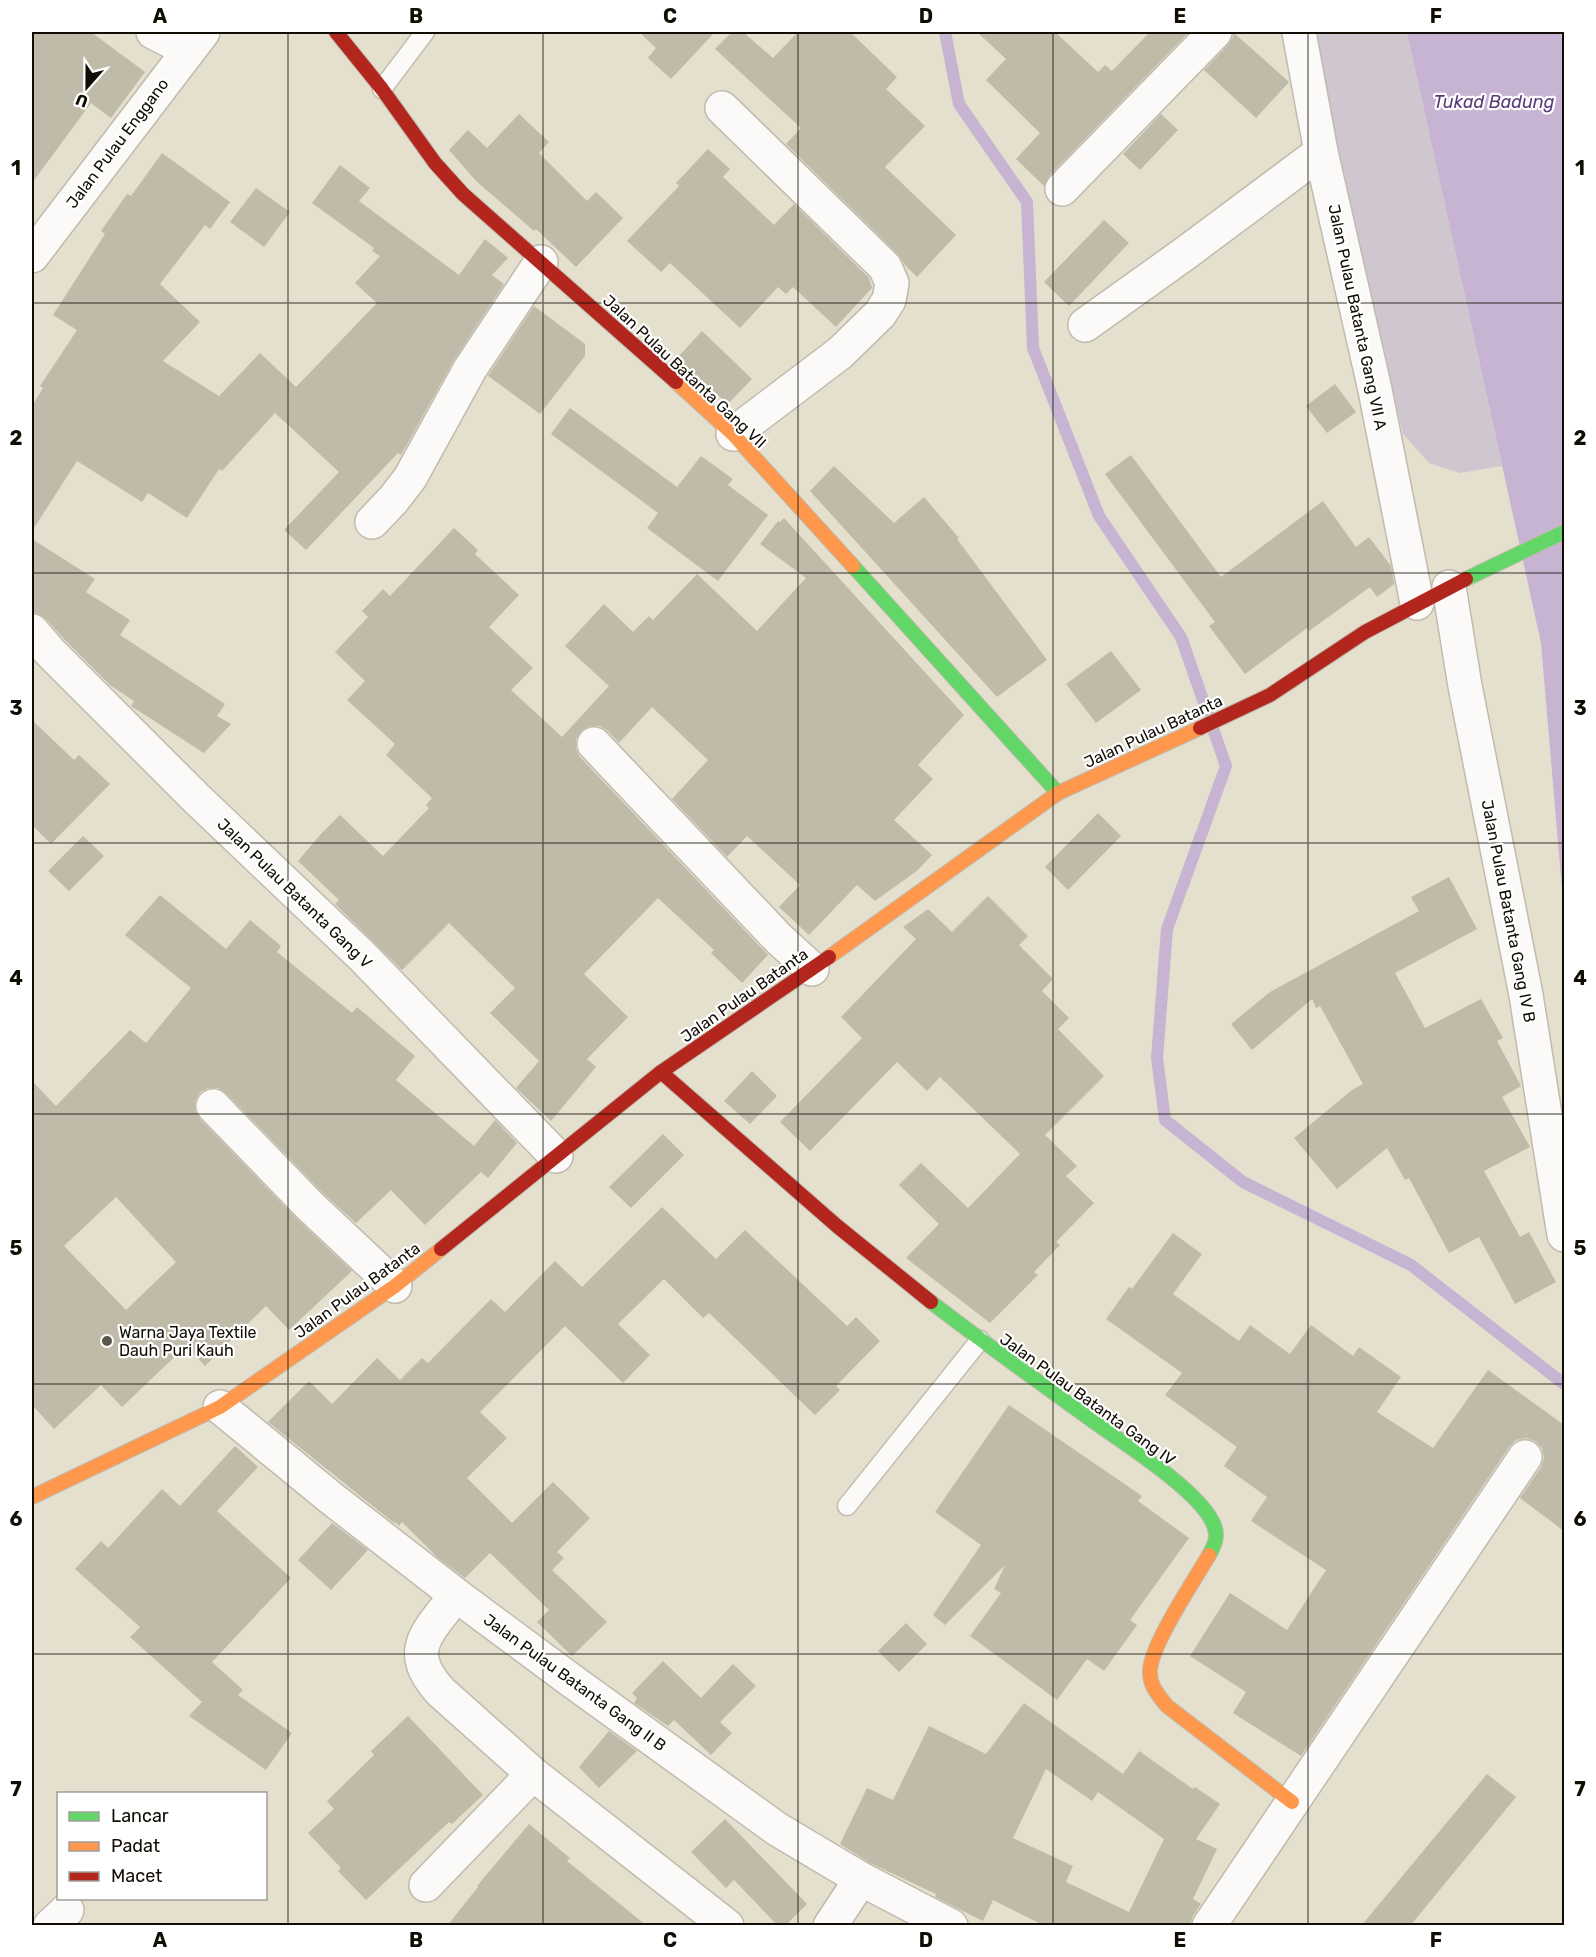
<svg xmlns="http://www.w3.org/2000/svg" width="1596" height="1957" viewBox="0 0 1596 1957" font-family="Rubik,sans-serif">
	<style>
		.green { fill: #d0c6d0 }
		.water { fill: #c6b4d2 }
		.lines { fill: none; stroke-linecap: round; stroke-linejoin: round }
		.stream { stroke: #c6b4d2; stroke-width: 12 }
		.building { fill: #c0baa8; fill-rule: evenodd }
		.lane-casing { stroke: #bfbbad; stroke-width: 21 }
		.street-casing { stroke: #bfbbad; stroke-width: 36 }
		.fast-casing { stroke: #bfbbad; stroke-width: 16 }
		.slow-casing { stroke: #bfbbad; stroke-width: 16 }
		.jam-casing { stroke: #bfbbad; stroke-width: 16 }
		.lane { stroke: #fbfaf8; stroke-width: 18 }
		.street { stroke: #fbfaf8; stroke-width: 33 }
		.fast { stroke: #63d668; stroke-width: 14 }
		.slow { stroke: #ff974d; stroke-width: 14 }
		.jam { stroke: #b3261e; stroke-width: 14 }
		.grid { fill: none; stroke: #110d04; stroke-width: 1.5; stroke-opacity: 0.55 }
		.poi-dot { fill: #5b564b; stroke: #fff; stroke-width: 2 }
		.labels { text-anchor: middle; stroke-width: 4.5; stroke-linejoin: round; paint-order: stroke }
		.street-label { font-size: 16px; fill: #110d04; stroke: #fff }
		.poi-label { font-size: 16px; fill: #110d04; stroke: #fff; text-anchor: start }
		.water-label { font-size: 18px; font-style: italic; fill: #583a78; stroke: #fff }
		.neatline { fill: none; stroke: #110d04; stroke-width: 2 }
		.grid-label { font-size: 20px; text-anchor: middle; font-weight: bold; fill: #110d04 }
	</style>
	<rect width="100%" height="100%" fill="#e5dfce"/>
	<polygon class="green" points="1315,32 1407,32 1502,466 1460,473 1429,463 1403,434 1323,85"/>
	<polygon class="water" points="1407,32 1561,32 1564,50 1564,913 1541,643"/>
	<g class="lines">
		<polyline class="stream" points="945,32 959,104 1027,202 1033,348 1099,516 1181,637 1226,766 1167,929 1157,1058 1165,1120 1243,1182 1411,1265 1564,1384"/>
	</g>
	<g class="building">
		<polygon points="32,32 91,32 145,72 111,118 91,103 32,183"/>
		<polygon points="639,32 715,32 671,79 648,58 656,48"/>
		<polygon points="732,32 743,32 773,58 798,32 850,32 897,77 886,89 925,126 885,167 956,235 917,277 905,265 898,254 786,144 801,128 715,49"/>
		<polygon points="977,32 1055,32 1098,72 1105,65 1112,71 1150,32 1189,32 1049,176 1044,186 1016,159 1040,133 986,80 1006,59"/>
		<polygon points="1233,32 1289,82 1256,118 1204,70 1228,45 1233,37"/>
		<polygon points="519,114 549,142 539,153 587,201 596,192 623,218 576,267 536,229 534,231 476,181 449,150 468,130 487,148"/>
		<polygon points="1161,114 1178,130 1140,170 1123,154"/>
		<polygon points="708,149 730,169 723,177 774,225 794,204 869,278 872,288 836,327 793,287 786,294 778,287 740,328 670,263 661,272 627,241 679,186 676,183"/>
		<polygon points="162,153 230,202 210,229 205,225 160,284 200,322 163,361 219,396 260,353 296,387 377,303 355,283 380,256 372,251 374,248 312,203 340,165 370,188 359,201 459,275 485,239 508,258 492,275 504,284 454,360 401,455 398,453 306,550 284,530 339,472 275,413 222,471 219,469 187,518 148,493 142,502 77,461 32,531 32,406 43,388 40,386 77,330 53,315 105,234 101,231 127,194 131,196"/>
		<polygon points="256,188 290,212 264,247 230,222"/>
		<polygon points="1104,220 1129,243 1069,306 1044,282"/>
		<polygon points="534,306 585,344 585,356 540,414 488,376"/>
		<polygon points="702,331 752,379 728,404 677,358"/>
		<polygon points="1335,384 1356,412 1327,433 1306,406"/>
		<polygon points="570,408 677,487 701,456 733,479 728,485 768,515 718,581 647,528 658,513 551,434"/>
		<polygon points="1131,455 1221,577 1323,501 1356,547 1369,537 1391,566 1394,584 1377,597 1370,587 1309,631 1307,628 1245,674 1209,626 1215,622 1105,474"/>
		<polygon points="834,466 894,523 924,497 959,538 957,539 1047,660 997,697 810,491"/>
		<polygon points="784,518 964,715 918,765 933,779 894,820 932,855 918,870 875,901 857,885 809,935 779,907 800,885 747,836 727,857 672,799 708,760 652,707 619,743 608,731 600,726 590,726 582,730 576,739 576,749 580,757 768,955 742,983 711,953 714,950 658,898 584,974 628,1017 587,1059 596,1067 551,1121 516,1088 539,1061 490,1013 515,988 449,923 402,970 335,904 339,900 298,861 321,834 340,815 383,856 429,808 426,805 432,798 386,755 395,744 347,700 365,681 335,652 368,617 362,611 383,589 390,596 454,528 478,550 475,554 519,595 489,627 533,668 511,690 562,737 609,686 565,646 604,604 633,632 649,616 653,620 697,574 757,631 806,578 760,544 778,521 780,522"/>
		<polygon points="32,539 95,579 86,592 130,620 120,635 225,704 217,716 231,724 204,753 131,706 134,701 110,685 64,639 46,619 39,614 32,613"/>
		<polygon points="1111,651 1141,690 1096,723 1066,684"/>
		<polygon points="32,720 74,760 79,755 110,784 51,844 32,825"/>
		<polygon points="1098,813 1121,836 1068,890 1045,867"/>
		<polygon points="83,836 104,856 69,891 48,871"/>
		<polygon points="1449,877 1477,929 1395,973 1425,1028 1481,999 1503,1038 1497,1041 1521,1086 1502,1097 1530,1147 1484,1171 1520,1237 1529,1232 1556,1282 1515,1304 1479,1237 1449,1253 1409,1178 1405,1180 1387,1148 1337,1189 1294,1138 1352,1090 1363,1084 1320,1006 1316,1008 1312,999 1252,1050 1231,1024 1270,992 1419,911 1411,897"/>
		<path d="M160 895 226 949 250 920 281 946 277 952 352 1013 357 1007 415 1056 396 1080 474 1146 495 1120 517 1143 488 1178 481 1172 425 1225 391 1190 356 1223 323 1193 226 1093 218 1088H208L200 1092 195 1101V1111L200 1119 297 1219 352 1271 289 1330 266 1306 205 1366 186 1346 122 1407 101 1385 54 1429 32 1405V1081L56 1106 130 1030 146 1043 191 988 125 935ZM116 1197 176 1262 126 1310 64 1246Z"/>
		<polygon points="988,896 1028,936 1019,945 1053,979 1042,991 1069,1018 1058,1029 1104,1076 1045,1135 1077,1166 1066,1176 1094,1203 1056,1242 1060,1245 1034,1272 1038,1275 990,1323 906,1258 939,1224 899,1185 921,1163 968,1208 1020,1154 940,1077 927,1091 897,1062 810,1151 780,1122 862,1038 841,1017 916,939 903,927 928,909 952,932"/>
		<polygon points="752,1071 777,1096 750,1124 724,1101"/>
		<polygon points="663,1134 684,1155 631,1208 609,1187"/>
		<polygon points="662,1207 716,1259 745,1230 847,1326 856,1317 880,1341 836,1386 840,1390 815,1415 709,1313 703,1318 664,1279 618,1324 650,1355 623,1383 565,1326 480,1412 507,1438 467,1478 512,1523 553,1482 590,1518 557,1552 564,1558 552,1570 607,1622 572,1656 537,1622 549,1610 490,1553 465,1578 438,1558 402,1522 399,1526 395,1522 394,1523 268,1422 309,1381 332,1404 377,1358 400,1380 422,1358 428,1363 491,1299 505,1312 555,1261 582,1287"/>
		<polygon points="1173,1233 1202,1254 1173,1294 1239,1341 1250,1325 1290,1354 1311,1325 1353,1356 1359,1347 1401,1377 1377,1412 1433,1448 1488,1370 1564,1425 1564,1531 1520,1498 1541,1467 1544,1458 1542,1448 1535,1441 1526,1438 1516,1440 1509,1447 1301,1756 1233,1713 1246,1692 1190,1656 1230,1593 1287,1630 1326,1570 1251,1521 1267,1497 1224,1466 1237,1447 1165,1395 1182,1373 1106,1319 1129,1287 1132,1289"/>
		<polygon points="1009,1405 1142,1496 1138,1501 1189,1538 1130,1620 1137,1625 1104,1671 1087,1659 1057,1700 970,1636 1001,1593 994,1589 1005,1565 945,1625 933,1615 981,1545 935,1512"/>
		<polygon points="235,1446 258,1467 217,1511 291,1578 212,1662 243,1690 238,1695 292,1733 266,1770 189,1716 202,1702 130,1637 140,1627 75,1569 101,1541 108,1548 162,1489 180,1506"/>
		<polygon points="332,1523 368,1550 331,1590 298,1560"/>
		<polygon points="906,1623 927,1644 899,1672 878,1651"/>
		<polygon points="663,1661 701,1698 733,1664 756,1686 720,1722 732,1733 711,1755 674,1720 668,1726 634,1703 637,1698 632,1693"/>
		<path d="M1024 1703 1123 1774 1139 1751 1193 1789 1195 1787 1220 1804 1196 1839 1217 1849 1193 1899 1201 1904 1193 1916 1190 1926H1045L993 1900 983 1921 935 1897 936 1894 870 1863 840 1844 867 1788 893 1800 929 1726 986 1754ZM1046 1769 1092 1801 1098 1792 1164 1839 1129 1912 1066 1882 1073 1866 1013 1838Z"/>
		<polygon points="408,1716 483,1795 452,1824 449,1822 366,1900 338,1871 341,1868 308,1833 334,1809 327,1801 374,1755 371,1751"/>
		<polygon points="609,1731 637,1751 599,1788 579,1767"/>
		<polygon points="1487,1774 1516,1797 1410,1926 1361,1926"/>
		<polygon points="725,1819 807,1904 785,1926 778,1926 734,1880 726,1888 691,1852"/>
		<polygon points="529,1824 570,1858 567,1861 647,1926 447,1926 478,1887 477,1886"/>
	</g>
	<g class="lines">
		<g class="lane-casing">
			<g id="lane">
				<polyline points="382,89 425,32"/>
				<polyline points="847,1506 980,1340"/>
			</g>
		</g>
		<g class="street-casing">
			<g id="street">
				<polyline points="153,32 188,50"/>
				<polyline points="1299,32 1321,152 1375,390 1417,603"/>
				<polyline points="722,108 885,267 892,283 889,300 880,314 840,353 733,434"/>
				<polyline points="1062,189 1215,32"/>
				<polyline points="32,256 203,32"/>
				<polyline points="1085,325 1187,252 1321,152"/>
				<polyline points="372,522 393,500 410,478 470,369 541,262"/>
				<polyline points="1449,587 1465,686 1526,995 1564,1235"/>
				<polyline points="32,631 50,652 196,798 362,956 556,1156"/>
				<polyline points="594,744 779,939 812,969"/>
				<polyline points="213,1106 310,1206 395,1286"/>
				<polyline points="220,1407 331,1498 456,1595 572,1681 777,1829 861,1879 951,1926"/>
				<path d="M456 1595C429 1632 402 1650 441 1692L533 1774 727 1926"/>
				<polyline points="426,1885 533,1774"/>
				<polyline points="50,1926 67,1910"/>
				<polyline points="830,1926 861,1879"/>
				<polyline points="1209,1926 1525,1457"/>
			</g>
		</g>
		<g class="fast-casing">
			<g id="fast">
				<polyline points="853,566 1058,793"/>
				<polyline points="1466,579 1564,532"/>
				<path d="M931 1302C984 1343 1039 1382 1093 1421 1125 1444 1195 1488 1212 1521 1219 1534 1216 1543 1209 1555"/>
			</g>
		</g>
		<g class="slow-casing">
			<g id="slow">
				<polyline points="676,382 733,434 853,566"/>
				<polyline points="829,957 1058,793 1200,728"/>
				<polyline points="32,1497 220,1407 395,1286 441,1249"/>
				<path d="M1209 1555C1194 1581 1152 1643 1150 1670 1149 1685 1158 1695 1167 1706L1292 1802"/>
			</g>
		</g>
		<g class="jam-casing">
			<g id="jam">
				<polyline points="336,32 382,89 435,163 463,194 676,382"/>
				<polyline points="1200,728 1270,695 1365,632 1466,579"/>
				<polyline points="661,1072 837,1226 931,1302"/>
				<polyline points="441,1249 661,1072 829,957"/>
			</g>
		</g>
		<use href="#lane" class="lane"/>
		<use href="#street" class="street"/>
		<use href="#fast" class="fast"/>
		<use href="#slow" class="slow"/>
		<use href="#jam" class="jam"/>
	</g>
	<path class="grid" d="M288 32V1926M543 32V1926M798 32V1926M1053 32V1926M1308 32V1926M32 303H1564M32 573H1564M32 843H1564M32 1114H1564M32 1384H1564M32 1654H1564"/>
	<circle class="poi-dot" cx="107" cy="1341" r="6"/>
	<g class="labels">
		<g class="street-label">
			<text transform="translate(117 143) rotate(-53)" y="6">Jalan Pulau Enggano</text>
			<text transform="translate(1358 317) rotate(78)" y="6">Jalan Pulau Batanta Gang VII A</text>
			<text transform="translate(685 371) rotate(43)" y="6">Jalan Pulau Batanta Gang VII</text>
			<text transform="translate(1153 731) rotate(-25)" y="6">Jalan Pulau Batanta</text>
			<text transform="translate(295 893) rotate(44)" y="6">Jalan Pulau Batanta Gang V</text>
			<text transform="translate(1509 911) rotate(79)" y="6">Jalan Pulau Batanta Gang IV B</text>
			<text transform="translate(744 995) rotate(-35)" y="6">Jalan Pulau Batanta</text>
			<text transform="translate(357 1290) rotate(-36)" y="6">Jalan Pulau Batanta</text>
			<text transform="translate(1088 1399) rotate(36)" y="6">Jalan Pulau Batanta Gang IV</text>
			<text transform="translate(575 1682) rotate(36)" y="6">Jalan Pulau Batanta Gang II B</text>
		</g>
		<g class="poi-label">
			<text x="119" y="1338">Warna Jaya Textile<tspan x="119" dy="18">Dauh Puri Kauh</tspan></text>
		</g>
		<g class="water-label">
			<text x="1494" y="108">Tukad Badung</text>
		</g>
	</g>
	<rect width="1596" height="1957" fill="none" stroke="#ffffff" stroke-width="66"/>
	<rect x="57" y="1792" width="210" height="108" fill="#ffffff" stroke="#a09e9b" stroke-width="1.5"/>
	<rect x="69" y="1812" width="30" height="9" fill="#63d668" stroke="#a09e9b" stroke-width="1.5"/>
	<text x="111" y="1822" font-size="18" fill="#110d04">Lancar</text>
	<rect x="69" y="1842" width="30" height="9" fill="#ff974d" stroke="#a09e9b" stroke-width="1.5"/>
	<text x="111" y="1852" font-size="18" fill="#110d04">Padat</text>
	<rect x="69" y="1872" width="30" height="9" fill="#b3261e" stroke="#a09e9b" stroke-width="1.5"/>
	<text x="111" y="1882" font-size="18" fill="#110d04">Macet</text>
	<g transform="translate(87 87) rotate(201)" stroke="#ffffff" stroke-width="4.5" paint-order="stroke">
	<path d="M0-4.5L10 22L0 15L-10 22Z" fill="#110d04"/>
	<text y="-9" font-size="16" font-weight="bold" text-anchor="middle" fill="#110d04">U</text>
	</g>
	<rect x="33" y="33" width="1530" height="1891" class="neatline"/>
	<g class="grid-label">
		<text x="160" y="23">A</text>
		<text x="416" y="23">B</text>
		<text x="670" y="23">C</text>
		<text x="926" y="23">D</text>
		<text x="1180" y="23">E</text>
		<text x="1436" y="23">F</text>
		<text x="16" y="175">1</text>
		<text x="1580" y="175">1</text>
		<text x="16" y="445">2</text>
		<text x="1580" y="445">2</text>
		<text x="16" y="715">3</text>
		<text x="1580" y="715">3</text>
		<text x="16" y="985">4</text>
		<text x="1580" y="985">4</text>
		<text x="16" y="1255">5</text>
		<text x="1580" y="1255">5</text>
		<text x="16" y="1526">6</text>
		<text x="1580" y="1526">6</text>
		<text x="16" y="1796">7</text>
		<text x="1580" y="1796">7</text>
		<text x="160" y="1947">A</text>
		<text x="416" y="1947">B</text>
		<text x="670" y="1947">C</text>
		<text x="926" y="1947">D</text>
		<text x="1180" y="1947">E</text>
		<text x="1436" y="1947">F</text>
	</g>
</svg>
